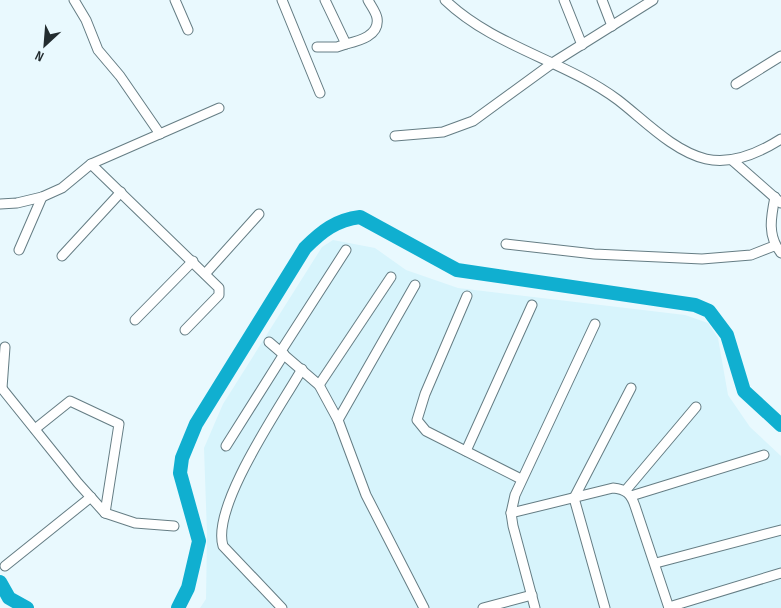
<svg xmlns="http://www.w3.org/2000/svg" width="781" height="608" viewBox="0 0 781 608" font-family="'Sofia Sans Condensed',sans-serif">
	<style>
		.built { fill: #d7f4fc }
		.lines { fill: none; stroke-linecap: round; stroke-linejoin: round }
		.river { stroke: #10afd0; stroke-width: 14 }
		.minor-casing { stroke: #657d84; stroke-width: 11 }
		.minor { stroke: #fff; stroke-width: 9 }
	</style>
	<rect width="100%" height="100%" fill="#e9f9fe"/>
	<polygon class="built" points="333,240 375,248 406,270 458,288 685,315 708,323 718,338 728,395 750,427 781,456 781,608 200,608 206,599 207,534 204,448 223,404 322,247"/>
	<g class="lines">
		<g class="river">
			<polyline points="0,582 9,598 27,608"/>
			<path d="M178 608 188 588 199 541 180 473 182 458 196 424 305 248C322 231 336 220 360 217L457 270 695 305 709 311 727 335 744 391 781 425"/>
		</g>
		<g class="minor-casing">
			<g id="minor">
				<polyline points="74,0 86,20 98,50 120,76 160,134"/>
				<polyline points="175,0 188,30"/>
				<polyline points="282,0 320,93"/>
				<path d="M445 0C494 47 564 60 618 100 644 120 673 151 706 159 733 165 759 153 781 139"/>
				<polyline points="564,0 582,45"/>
				<polyline points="602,0 612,26"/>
				<path d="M346 44C358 41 380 36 377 18 376 12 371 6 368 0"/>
				<polyline points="317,47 337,47 346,44 325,0"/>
				<polyline points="736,84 781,56"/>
				<polyline points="395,136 443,132 473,121 554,62 653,0"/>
				<polyline points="732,160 781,203"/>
				<polyline points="91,164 219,288 219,295 185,330"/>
				<path d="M775 197C771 217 767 236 781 253"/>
				<polyline points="0,204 17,203 42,197 62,188 91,164 219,108"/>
				<polyline points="506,244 594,254 702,259 751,255 774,246"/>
				<polyline points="19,250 42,197"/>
				<polyline points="62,256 121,192"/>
				<polyline points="205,274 259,214"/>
				<polyline points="467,296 425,394 417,420 426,431 521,479"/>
				<polyline points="135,320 193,261"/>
				<polyline points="269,342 319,385 338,420 366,495 424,608"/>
				<polyline points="281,351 346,250"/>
				<polyline points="319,385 391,277"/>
				<polyline points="0,386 78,483 105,513 135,523 174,526"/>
				<polyline points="2,388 5,347"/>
				<polyline points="338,420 415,285"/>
				<polyline points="35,429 70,401 119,424 105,513"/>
				<polyline points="226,446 284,354"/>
				<polyline points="466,451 532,305"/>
				<polyline points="626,490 696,407"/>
				<polyline points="631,496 764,455"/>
				<path d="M511 513 613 488C626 489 631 494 635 506L669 608"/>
				<polyline points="656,563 781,530"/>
				<polyline points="5,566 91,497"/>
				<polyline points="669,607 781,573"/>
				<path d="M282 608 223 546C211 506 281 406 302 369"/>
				<polyline points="483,608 532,595"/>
				<polyline points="535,608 513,526 511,513 515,495 595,324"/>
				<polyline points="605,608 574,498 631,388"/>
			</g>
		</g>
		<use href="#minor" class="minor"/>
	</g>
	<g transform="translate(45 45) rotate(206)" stroke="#e9f9fe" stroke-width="4" paint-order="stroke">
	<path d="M0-4L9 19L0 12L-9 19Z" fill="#222c2f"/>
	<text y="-8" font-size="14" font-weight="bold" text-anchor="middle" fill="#222c2f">N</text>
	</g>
</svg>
